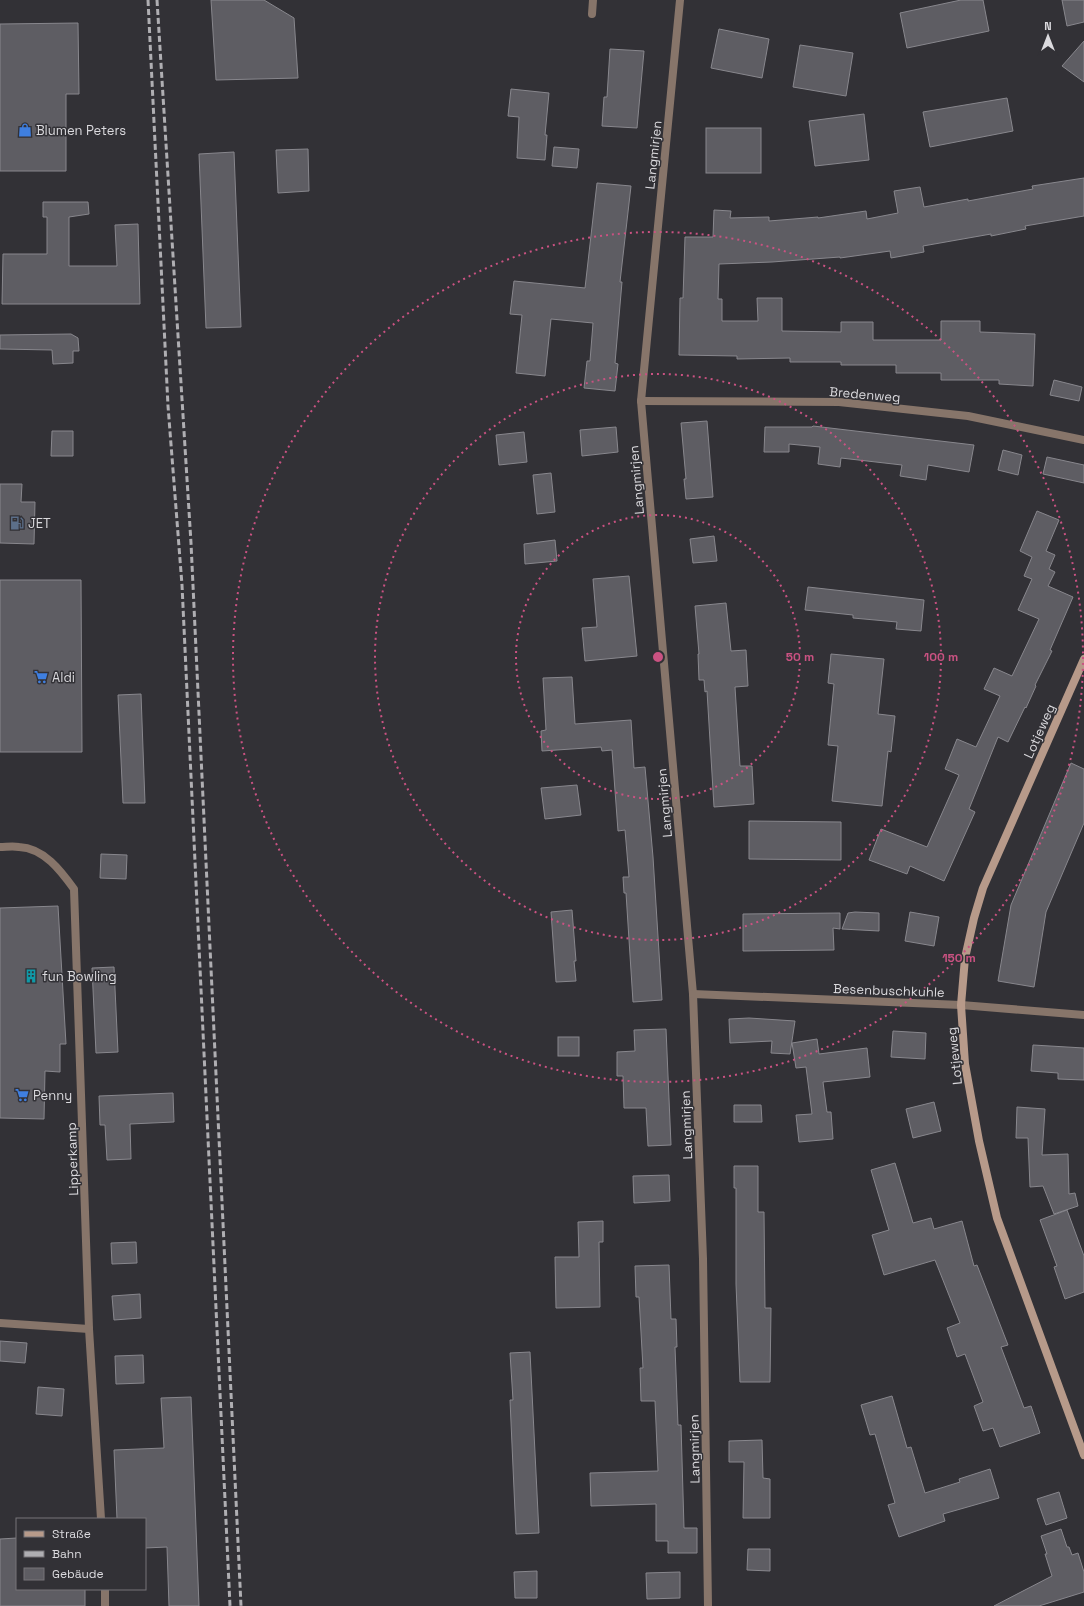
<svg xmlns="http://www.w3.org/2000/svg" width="1084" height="1606" viewBox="0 0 1084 1606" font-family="'Space Grotesk',sans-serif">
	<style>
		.building { fill: #5e5d63; stroke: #88878d }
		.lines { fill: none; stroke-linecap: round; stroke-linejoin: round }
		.street { stroke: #87756a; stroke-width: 8 }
		.secondary { stroke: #b79a8a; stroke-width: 8 }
		.rail { stroke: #afaeb2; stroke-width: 3; stroke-dasharray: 6 3; stroke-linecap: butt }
		.ring { fill: none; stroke: #ca5282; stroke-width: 2; stroke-dasharray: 2 4 }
		.labels { text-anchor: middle; stroke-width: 3; stroke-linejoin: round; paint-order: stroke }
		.poi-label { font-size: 13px; fill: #dbdade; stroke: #323136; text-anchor: start }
		.street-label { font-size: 13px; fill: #dbdade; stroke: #323136 }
		.centre { fill: #ca5282; stroke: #323136; stroke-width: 2 }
		.ring-label { font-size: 12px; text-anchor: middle; font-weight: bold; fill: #ca5282; stroke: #323136; stroke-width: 3; stroke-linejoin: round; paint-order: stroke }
	</style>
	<rect width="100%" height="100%" fill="#323136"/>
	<g class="building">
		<polygon points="211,0 264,0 294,18 298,78 216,80"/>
		<polygon points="961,0 983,0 989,31 907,48 900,13"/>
		<polygon points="1062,0 1084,0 1084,22 1067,26"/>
		<polygon points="78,23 79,94 66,94 66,171 0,171 0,24"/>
		<polygon points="719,29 769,39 762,78 711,68"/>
		<polygon points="1084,41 1084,82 1062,66"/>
		<polygon points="800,45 853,53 846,96 793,87"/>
		<polygon points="610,49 644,51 637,128 602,126 604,97 607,97"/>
		<polygon points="511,89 549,93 545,135 547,135 545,160 517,158 519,117 508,116"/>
		<polygon points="1007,98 1013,131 930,147 923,112"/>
		<polygon points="864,114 869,160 815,166 809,121"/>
		<rect x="706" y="128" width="55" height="45"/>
		<polygon points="554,147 579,149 577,168 552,166"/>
		<polygon points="308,149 309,191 278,193 276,150"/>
		<polygon points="234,152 241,327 206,328 199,154"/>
		<polygon points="1084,178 1084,216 1025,226 1026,229 991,236 991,234 923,246 924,252 891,258 890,251 840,258 840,257 772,262 719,264 718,299 722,299 722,321 758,321 757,298 782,298 782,331 841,332 841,322 873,322 873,340 941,340 941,321 980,321 980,332 1035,334 1033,386 999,384 999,380 941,380 941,373 896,373 896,365 841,365 841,362 790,362 790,358 737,359 737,356 679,355 680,298 683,298 685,237 713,237 714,210 731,211 730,218 769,217 769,221 818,217 818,218 866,211 867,219 898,213 894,191 920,187 924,207 968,199 968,201 1033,189 1032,186"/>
		<polygon points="597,183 631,186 620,282 622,282 615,363 618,364 615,391 584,388 587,361 590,361 593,323 551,319 545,376 516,373 522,315 510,314 514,281 585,288"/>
		<polygon points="43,202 88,202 89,214 69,217 69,266 117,266 115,225 138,224 140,304 2,304 3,254 47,254 47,217 43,217"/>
		<polygon points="71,334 78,338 79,351 73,351 73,363 53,364 52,350 0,349 0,335"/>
		<polygon points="1054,380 1082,387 1079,401 1050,395"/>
		<polygon points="707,421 713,497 686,499 684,479 686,479 681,423"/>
		<polygon points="813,426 974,445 969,472 928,465 926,480 900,476 902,465 841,458 840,467 818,464 820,447 789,444 789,452 764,452 765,427 812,427"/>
		<polygon points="616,427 618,452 582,456 580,430"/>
		<polygon points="52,431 73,431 73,456 51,456"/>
		<polygon points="524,432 527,462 499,465 496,435"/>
		<polygon points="1003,450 1022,455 1018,475 998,470"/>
		<polygon points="1047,457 1084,465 1084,483 1043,474"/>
		<polygon points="551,473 555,512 537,514 533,475"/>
		<polygon points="0,484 22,484 21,502 35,502 34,544 0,543"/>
		<polygon points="1037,511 1059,520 1046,551 1055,555 1049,569 1055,572 1048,586 1073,597 1050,650 1052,651 1035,685 1036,686 1026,708 1025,707 1008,742 998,737 969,809 975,812 944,881 910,866 907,874 869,860 881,829 927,847 959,775 945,769 957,739 976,747 1000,696 984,689 994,668 1012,676 1039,619 1018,610 1032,579 1024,576 1032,557 1020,551"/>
		<polygon points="714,536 717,561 693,563 690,539"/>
		<polygon points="555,540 557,561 525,564 524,544"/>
		<polygon points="629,576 637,656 585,661 582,628 597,627 593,579"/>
		<polygon points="0,580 81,580 82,752 0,752"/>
		<polygon points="808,587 924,600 921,631 896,629 897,622 853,618 853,615 805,610"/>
		<polygon points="726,603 731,651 746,650 748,686 735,687 740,766 752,766 754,804 714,807 707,691 705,692 704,680 699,680 698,654 699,654 695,606"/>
		<polygon points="831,654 884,659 878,714 895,716 891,752 888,751 882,806 832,801 838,746 828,745 834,684 828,683"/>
		<polygon points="572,677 575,724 631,720 634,768 645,767 653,857 662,1000 633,1002 626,893 624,893 623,877 629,877 625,830 618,831 612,750 602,751 601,747 542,751 541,731 546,730 543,678"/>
		<polygon points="141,694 145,803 123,803 118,695"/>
		<polygon points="1071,763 1084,769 1084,823 1046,912 1034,987 998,981 1011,905"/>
		<polygon points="577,785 581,815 545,819 541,788"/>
		<polygon points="749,821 841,822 841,860 749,859"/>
		<polygon points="101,854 127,855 126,879 100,878"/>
		<polygon points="58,906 66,1044 60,1044 60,1072 45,1071 44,1119 0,1118 0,908"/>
		<polygon points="572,910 576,961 574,961 576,981 556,982 551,912"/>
		<polygon points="855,912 879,913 879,931 842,929 848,913"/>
		<polygon points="910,912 939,917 934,946 905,941"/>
		<polygon points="840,913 840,929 833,928 834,950 743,951 743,914"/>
		<polygon points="114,967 118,1052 96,1053 92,968"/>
		<polygon points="749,1018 795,1021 790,1054 771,1053 772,1041 730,1043 729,1019"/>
		<polygon points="666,1029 671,1145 648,1146 646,1108 624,1108 623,1076 617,1076 617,1052 635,1051 634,1030"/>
		<polygon points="893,1031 926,1033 925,1059 891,1057"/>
		<rect x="558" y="1037" width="21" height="19"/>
		<polygon points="817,1039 819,1054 867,1048 870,1077 823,1082 827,1112 831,1112 833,1139 799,1142 796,1115 812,1114 806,1067 796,1068 792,1043"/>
		<polygon points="1033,1045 1084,1048 1084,1080 1058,1079 1058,1073 1031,1071"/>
		<polygon points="173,1093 174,1122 130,1124 131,1159 107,1160 105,1125 100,1125 99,1096"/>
		<polygon points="934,1102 941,1131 913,1138 906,1109"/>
		<polygon points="734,1105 761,1105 762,1122 734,1122"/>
		<polygon points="1017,1107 1045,1109 1042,1155 1068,1154 1069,1194 1075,1193 1078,1206 1054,1214 1043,1186 1030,1187 1028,1138 1016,1138"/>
		<polygon points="895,1163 913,1223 931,1218 934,1229 962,1221 974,1266 977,1265 1008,1345 1001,1347 1024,1408 1031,1406 1040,1433 1000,1447 993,1428 983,1431 974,1406 983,1402 965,1354 957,1357 947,1328 960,1323 935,1260 884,1275 872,1235 889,1230 871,1170"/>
		<polygon points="734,1166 758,1166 758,1212 764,1212 765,1308 771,1308 770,1382 740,1382 736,1284 736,1188 734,1188"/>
		<polygon points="669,1175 670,1201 634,1203 633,1176"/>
		<polygon points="1067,1210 1084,1256 1084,1292 1065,1299 1054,1267 1057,1266 1040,1220"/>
		<polygon points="603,1221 603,1242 599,1242 600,1307 556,1308 555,1257 579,1257 578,1222"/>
		<polygon points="136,1242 137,1263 112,1264 111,1243"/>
		<polygon points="669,1265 671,1319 676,1319 677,1347 675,1347 678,1425 681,1425 684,1528 697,1528 697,1553 668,1553 668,1541 656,1541 656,1504 591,1506 590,1473 658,1471 655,1401 641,1401 640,1368 643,1368 639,1297 636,1297 635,1266"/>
		<polygon points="140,1294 141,1318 114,1320 112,1296"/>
		<polygon points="0,1341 27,1343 25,1363 0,1361"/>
		<polygon points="530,1352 539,1533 516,1534 510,1400 513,1400 510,1353"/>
		<polygon points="143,1355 144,1383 116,1384 115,1356"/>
		<polygon points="38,1387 64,1389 62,1416 36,1414"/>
		<polygon points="892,1396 907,1448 911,1447 925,1493 960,1482 959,1479 990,1469 999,1498 943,1514 945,1521 899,1537 888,1505 895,1503 875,1434 870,1435 861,1405"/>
		<polygon points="191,1397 199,1606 169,1606 167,1547 145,1548 145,1519 117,1519 114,1450 164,1448 161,1398"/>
		<polygon points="762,1440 763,1478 770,1479 770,1518 743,1518 744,1462 729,1462 729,1441"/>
		<polygon points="1059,1492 1067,1518 1046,1525 1037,1499"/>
		<polygon points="1061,1529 1067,1547 1069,1547 1072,1555 1078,1553 1084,1572 1084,1592 1039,1606 994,1606 1052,1576 1045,1554 1047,1554 1041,1536"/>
		<polygon points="17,1538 17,1589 85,1589 85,1606 0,1606 0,1539"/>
		<polygon points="748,1549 770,1549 770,1571 747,1570"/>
		<polygon points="537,1571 537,1598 515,1598 514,1572"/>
		<polygon points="680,1572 680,1598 647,1599 646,1573"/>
	</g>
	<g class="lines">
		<g class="street">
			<polyline points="680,0 641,401 693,994 703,1259 708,1606"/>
			<polyline points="592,14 593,0"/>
			<polyline points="641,401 839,402 968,416 1084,440"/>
			<path d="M0 847C6 847 13 846 19 847 44 848 61 871 74 889L89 1329 101 1519"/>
			<polyline points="693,994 961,1005 1084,1015"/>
			<polyline points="0,1323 89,1329"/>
			<polyline points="105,1606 105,1589"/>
		</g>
		<polyline class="secondary" points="1084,659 983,888 974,918 965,958 961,1005 965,1064 979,1141 997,1218 1084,1455"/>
		<g class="rail">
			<polyline points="148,0 168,406 182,585 230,1606"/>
			<polyline points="157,0 191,543 241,1606"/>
		</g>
	</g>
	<g class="ring">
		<circle cx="658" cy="657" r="142"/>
		<circle cx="658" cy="657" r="283"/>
		<circle cx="658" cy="657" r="425"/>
	</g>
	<defs>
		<g id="shop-bare" transform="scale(1.08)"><path d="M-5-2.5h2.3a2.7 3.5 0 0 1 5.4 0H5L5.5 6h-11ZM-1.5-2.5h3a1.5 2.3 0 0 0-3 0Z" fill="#3f7fe0" stroke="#323136" stroke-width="2.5" paint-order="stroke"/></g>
		<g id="fuel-bare" transform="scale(1.08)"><path d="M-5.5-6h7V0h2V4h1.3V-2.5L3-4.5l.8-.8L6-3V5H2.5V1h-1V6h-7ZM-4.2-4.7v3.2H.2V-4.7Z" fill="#5c6f8a" stroke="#323136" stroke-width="2.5" paint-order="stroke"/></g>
		<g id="supermarket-bare" transform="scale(1.08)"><path d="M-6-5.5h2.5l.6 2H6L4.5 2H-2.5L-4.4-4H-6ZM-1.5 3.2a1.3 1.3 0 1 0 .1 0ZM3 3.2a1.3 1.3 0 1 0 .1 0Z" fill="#3f7fe0" stroke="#323136" stroke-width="2.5" paint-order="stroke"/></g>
		<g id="building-bare" transform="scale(1.08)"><path d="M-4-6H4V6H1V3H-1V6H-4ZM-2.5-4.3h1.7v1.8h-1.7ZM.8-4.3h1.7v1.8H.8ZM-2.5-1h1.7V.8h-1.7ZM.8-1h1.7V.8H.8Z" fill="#0f9aa8" stroke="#323136" stroke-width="2.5" paint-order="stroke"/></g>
	</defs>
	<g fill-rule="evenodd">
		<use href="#shop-bare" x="25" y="130"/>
		<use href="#fuel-bare" x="17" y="523"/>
		<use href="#supermarket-bare" x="41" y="677"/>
		<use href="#building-bare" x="31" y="976"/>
		<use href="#supermarket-bare" x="22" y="1095"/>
	</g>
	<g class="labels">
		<g class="poi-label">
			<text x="36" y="135">Blumen Peters</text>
			<text x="28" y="528">JET</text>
			<text x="52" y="682">Aldi</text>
			<text x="42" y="981">fun Bowling</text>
			<text x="33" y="1100">Penny</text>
		</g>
		<g class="street-label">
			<text transform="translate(653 155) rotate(-84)" y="5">Langmirjen</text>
			<text transform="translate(865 394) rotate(5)" y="5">Bredenweg</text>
			<text transform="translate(636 480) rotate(-95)" y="5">Langmirjen</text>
			<text transform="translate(1039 731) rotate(-66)" y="5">Lotjeweg</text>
			<text transform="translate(664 803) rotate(-95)" y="5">Langmirjen</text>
			<text transform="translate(889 990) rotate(2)" y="5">Besenbuschkuhle</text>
			<text transform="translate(954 1056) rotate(-96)" y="5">Lotjeweg</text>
			<text transform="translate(686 1125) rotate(-92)" y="5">Langmirjen</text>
			<text transform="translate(72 1159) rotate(-92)" y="5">Lipperkamp</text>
			<text transform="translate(694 1449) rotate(-91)" y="5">Langmirjen</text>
		</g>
	</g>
	<circle cx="658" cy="657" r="6" class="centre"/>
	<g class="ring-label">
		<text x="800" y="661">50 m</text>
		<text x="941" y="661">100 m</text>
		<text x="959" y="962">150 m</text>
	</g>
	<rect x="16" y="1518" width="130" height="72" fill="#323136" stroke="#767579"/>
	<rect x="24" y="1531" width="20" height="6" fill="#b79a8a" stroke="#767579"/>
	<text x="52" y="1538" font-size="12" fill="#dbdade">Straße</text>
	<rect x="24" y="1551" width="20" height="6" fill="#afaeb2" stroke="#767579"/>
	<text x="52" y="1558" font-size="12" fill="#dbdade">Bahn</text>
	<rect x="24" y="1568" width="20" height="12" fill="#5e5d63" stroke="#767579"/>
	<text x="52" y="1578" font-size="12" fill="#dbdade">Gebäude</text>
	<g transform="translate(1048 36)" stroke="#323136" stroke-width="3" paint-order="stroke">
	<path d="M0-3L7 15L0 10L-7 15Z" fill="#dbdade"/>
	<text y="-6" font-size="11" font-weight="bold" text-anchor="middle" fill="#dbdade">N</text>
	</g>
</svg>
